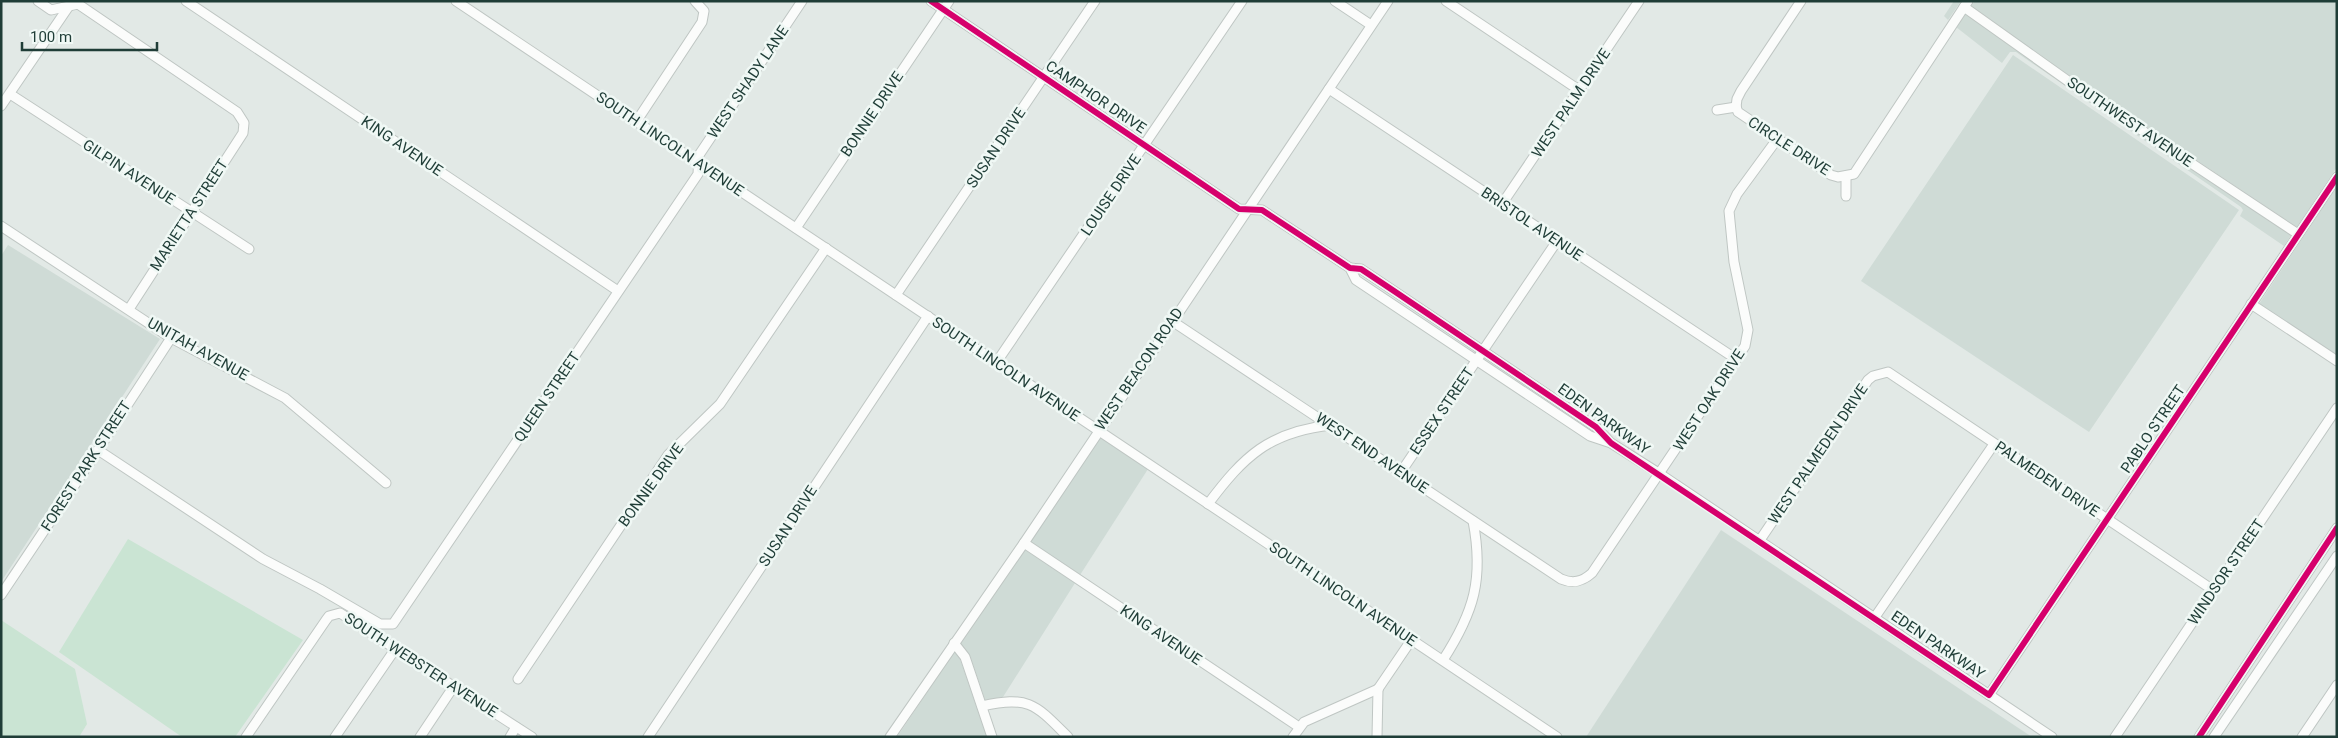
<svg xmlns="http://www.w3.org/2000/svg" width="2338" height="738" viewBox="0 0 2338 738" font-family="Roboto,sans-serif">
	<style>
		.built { fill: #cfdbd6 }
		.green { fill: #cae4d3 }
		.lines { fill: none; stroke-linecap: round; stroke-linejoin: round }
		.minor-casing { stroke: #bfc6c3; stroke-width: 11 }
		.minor { stroke: #fbfcfb; stroke-width: 9 }
		.cycleway-casing { stroke: #f0f8f5; stroke-width: 9 }
		.cycleway { stroke: #d6006c; stroke-width: 6 }
		.labels { text-anchor: middle; stroke-width: 5; stroke-linejoin: round; paint-order: stroke }
		.street-label { font-size: 15px; fill: #1f3d37; stroke: #f0f8f5 }
	</style>
	<rect width="100%" height="100%" fill="#e2e9e6"/>
	<g class="built">
		<polygon points="1954,1 1961,1 1948,20 1944,16"/>
		<polygon points="1975,1 2337,1 2337,167 2297,227 2034,52 1971,6"/>
		<polygon points="1966,13 2072,90 2291,235 2284,246 2240,216 2243,210 2241,207 2016,52 2010,52 2002,63 1956,27"/>
		<polygon points="2013,55 2239,210 2089,432 1861,281"/>
		<polygon points="2337,186 2337,356 2259,304"/>
		<polygon points="8,245 160,339 1,582 1,256"/>
		<polygon points="1100,437 1148,469 1080,575 1030,542"/>
		<polygon points="1721,530 2032,737 1586,737"/>
		<polygon points="1025,550 1075,583 1003,697 985,700 970,656 960,643"/>
		<polygon points="955,651 960,659 987,737 897,737"/>
	</g>
	<g class="green">
		<polygon points="128,539 303,640 235,737 182,737 59,652"/>
		<polygon points="1,620 75,669 87,724 79,737 1,737"/>
	</g>
	<g class="lines">
		<g class="minor-casing">
			<g id="minor">
				<polyline points="38,1 51,10 78,4 237,112 244,123 243,133 129,309"/>
				<polyline points="186,1 618,291"/>
				<polyline points="456,1 1557,737"/>
				<polyline points="931,1 1239,209 1262,210 1350,268 1356,280 1590,436 1611,443 1660,474 2052,737"/>
				<polyline points="1335,1 1371,25"/>
				<polyline points="1446,1 1579,90"/>
				<polyline points="1964,7 2075,86 2298,234"/>
				<polyline points="1329,89 1736,359"/>
				<polyline points="10,94 249,249"/>
				<polyline points="1,106 69,6"/>
				<polyline points="1736,107 1738,112 1744,116 1831,175 1838,177 1854,174 1968,1"/>
				<polyline points="1736,107 1737,99 1741,91 1801,1"/>
				<polyline points="1717,110 1736,107"/>
				<polyline points="636,122 702,22 704,11 695,1"/>
				<polyline points="1846,176 1846,196"/>
				<polyline points="1502,204 1639,1"/>
				<polyline points="1,226 171,338 285,398 386,483"/>
				<polyline points="796,228 949,1"/>
				<polyline points="1350,268 1361,269 1394,291 1596,427 1609,441"/>
				<polyline points="896,295 1095,1"/>
				<polyline points="2251,304 2337,361"/>
				<path d="M1172 321 1561 579C1573 584 1582 582 1592 573L1745 346 1748 330 1734 262 1729 211 1737 194 1778 138"/>
				<polyline points="996,363 1242,1"/>
				<polyline points="98,450 263,559 320,589 380,624 393,624 698,174 699,155 802,1"/>
				<polyline points="1401,472 1557,241"/>
				<path d="M1208 504C1244 456 1269 432 1331 425"/>
				<polyline points="1760,540 1868,380 1873,376 1888,372 2213,590"/>
				<polyline points="1024,543 1299,727"/>
				<polyline points="1,595 98,450 171,338"/>
				<polyline points="1875,617 1994,444"/>
				<polyline points="954,643 965,657 992,737"/>
				<path d="M1443 660C1474 612 1484 579 1473 521"/>
				<polyline points="518,679 668,455 720,404 826,248"/>
				<polyline points="1378,689 1412,639"/>
				<polyline points="1989,695 2337,177"/>
				<path d="M982 706C1029 695 1036 705 1068 737"/>
				<polyline points="246,737 326,620 329,616 340,613 532,737"/>
				<polyline points="335,737 396,648"/>
				<polyline points="420,737 454,686"/>
				<polyline points="510,737 516,727"/>
				<polyline points="648,737 928,316"/>
				<polyline points="890,737 1024,543 1388,1"/>
				<polyline points="1293,737 1304,722 1378,689"/>
				<polyline points="1377,737 1378,689"/>
				<polyline points="2115,737 2337,408"/>
				<polyline points="2199,737 2337,528"/>
				<polyline points="2214,737 2337,556"/>
				<polyline points="2302,737 2337,685"/>
			</g>
		</g>
		<use href="#minor" class="minor"/>
		<g class="cycleway-casing">
			<g id="cycleway">
				<polyline points="931,1 1239,209 1262,210 1350,268 1361,269 1394,291 1596,427 1611,443 1989,695 2337,177"/>
				<polyline points="2199,737 2337,528"/>
			</g>
		</g>
		<use href="#cycleway" class="cycleway"/>
	</g>
	<g class="labels">
		<g class="street-label">
			<text transform="translate(748 82) rotate(-56)" y="5">WEST SHADY LANE</text>
			<text transform="translate(1096 97) rotate(34)" y="5">CAMPHOR DRIVE</text>
			<text transform="translate(1571 103) rotate(-56)" y="5">WEST PALM DRIVE</text>
			<text transform="translate(872 114) rotate(-56)" y="5">BONNIE DRIVE</text>
			<text transform="translate(2130 122) rotate(34)" y="5">SOUTHWEST AVENUE</text>
			<text transform="translate(670 144) rotate(34)" y="5">SOUTH LINCOLN AVENUE</text>
			<text transform="translate(402 146) rotate(34)" y="5">KING AVENUE</text>
			<text transform="translate(1789 146) rotate(33)" y="5">CIRCLE DRIVE</text>
			<text transform="translate(996 148) rotate(-56)" y="5">SUSAN DRIVE</text>
			<text transform="translate(129 172) rotate(33)" y="5">GILPIN AVENUE</text>
			<text transform="translate(1111 195) rotate(-56)" y="5">LOUISE DRIVE</text>
			<text transform="translate(189 215) rotate(-57)" y="5">MARIETTA STREET</text>
			<text transform="translate(1532 224) rotate(34)" y="5">BRISTOL AVENUE</text>
			<text transform="translate(198 349) rotate(29)" y="5">UNITAH AVENUE</text>
			<text transform="translate(1006 369) rotate(34)" y="5">SOUTH LINCOLN AVENUE</text>
			<text transform="translate(1139 369) rotate(-56)" y="5">WEST BEACON ROAD</text>
			<text transform="translate(547 397) rotate(-56)" y="5">QUEEN STREET</text>
			<text transform="translate(1709 400) rotate(-57)" y="5">WEST OAK DRIVE</text>
			<text transform="translate(1442 411) rotate(-56)" y="5">ESSEX STREET</text>
			<text transform="translate(1604 419) rotate(36)" y="5">EDEN PARKWAY</text>
			<text transform="translate(2153 429) rotate(-56)" y="5">PABLO STREET</text>
			<text transform="translate(1372 453) rotate(34)" y="5">WEST END AVENUE</text>
			<text transform="translate(1818 454) rotate(-56)" y="5">WEST PALMEDEN DRIVE</text>
			<text transform="translate(86 466) rotate(-57)" y="5">FOREST PARK STREET</text>
			<text transform="translate(2047 479) rotate(34)" y="5">PALMEDEN DRIVE</text>
			<text transform="translate(651 485) rotate(-54)" y="5">BONNIE DRIVE</text>
			<text transform="translate(788 526) rotate(-57)" y="5">SUSAN DRIVE</text>
			<text transform="translate(2226 572) rotate(-56)" y="5">WINDSOR STREET</text>
			<text transform="translate(1343 594) rotate(34)" y="5">SOUTH LINCOLN AVENUE</text>
			<text transform="translate(1161 635) rotate(34)" y="5">KING AVENUE</text>
			<text transform="translate(1938 645) rotate(34)" y="5">EDEN PARKWAY</text>
			<text transform="translate(421 665) rotate(33)" y="5">SOUTH WEBSTER AVENUE</text>
		</g>
	</g>
	<rect width="2338" height="738" fill="none" stroke="#1f3d37" stroke-width="5"/>
	<path d="M22 42v8h135v-8" fill="none" stroke="#1f3d37" stroke-width="2.5"/>
	<text x="30" y="42" font-size="15" fill="#1f3d37" stroke="#f0f8f5" stroke-width="4" paint-order="stroke">100 m</text>
</svg>
